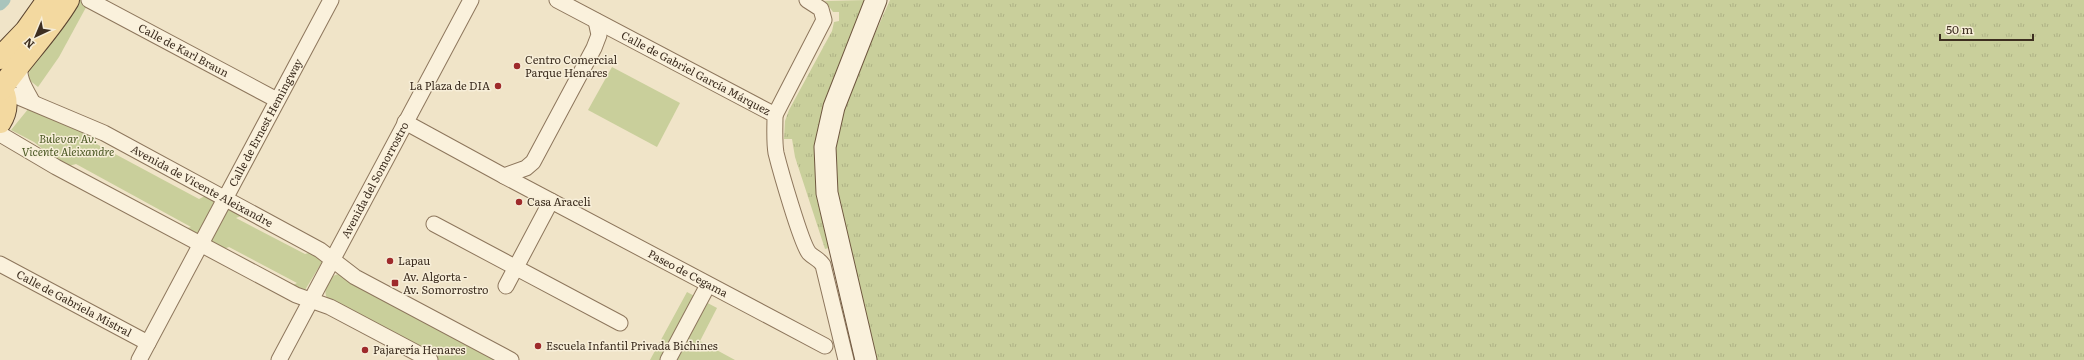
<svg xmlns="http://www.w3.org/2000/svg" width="2084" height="360" viewBox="0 0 2084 360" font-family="Literata,serif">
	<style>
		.grass { fill: url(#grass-tufts) }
		.park { fill: #c9cf9b }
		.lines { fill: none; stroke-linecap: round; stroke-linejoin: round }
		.canal { stroke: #a9c4bc; stroke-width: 13 }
		.street-casing { stroke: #8d765c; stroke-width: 17 }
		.secondary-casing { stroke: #6f573f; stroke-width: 23 }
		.primary-casing { stroke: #5b4430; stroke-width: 24 }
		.street { stroke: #faf1dc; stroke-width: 15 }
		.secondary { stroke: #faf1dc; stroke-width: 21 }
		.primary { stroke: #f3d9a0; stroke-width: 22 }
		.poi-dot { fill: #9e2a2b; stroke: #f7eed8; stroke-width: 1.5 }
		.labels { text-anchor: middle; stroke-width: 3; stroke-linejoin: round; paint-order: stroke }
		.street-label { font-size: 11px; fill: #3d2e20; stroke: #f7eed8 }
		.poi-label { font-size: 11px; fill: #3d2e20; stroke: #f7eed8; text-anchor: start }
		.park-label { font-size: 11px; font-style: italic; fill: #4d5a26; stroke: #f7eed8 }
	</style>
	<defs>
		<pattern id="grass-tufts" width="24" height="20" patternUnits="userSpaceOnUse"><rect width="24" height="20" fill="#c9cf9b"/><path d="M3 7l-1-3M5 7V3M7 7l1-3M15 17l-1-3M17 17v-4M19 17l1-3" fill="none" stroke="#aeb285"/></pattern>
	</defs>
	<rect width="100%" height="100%" fill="#f0e4c8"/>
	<g class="grass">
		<polygon points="868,0 828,99 832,247 825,249 795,157 792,139 784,139 785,121 789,110 832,31 834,22 839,21 839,12 833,12 825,1"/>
		<polygon points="890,0 2084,0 2084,360 874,360 838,210 833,151 845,101"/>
	</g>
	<g class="park">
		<polygon points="74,0 90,0 59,57 38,87 28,79 31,64"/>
		<polygon points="612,67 680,103 657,147 588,110"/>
		<polygon points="29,108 49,118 95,134 89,140 199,199 209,194 215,203 200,232 197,234 180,230 191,227 76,164 65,167 34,142 11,130"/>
		<polygon points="229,208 246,214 236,218 305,254 315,251 322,259 322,262 305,290 303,292 289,287 297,283 229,247 218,251 210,243"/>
		<path d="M340 274 502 360H438L329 301C321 292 327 275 340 274Z"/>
		<polygon points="687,292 717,308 700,341 735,360 650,360"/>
	</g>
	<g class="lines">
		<polyline class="canal" points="0,4 4,0"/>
		<g class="street-casing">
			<g id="street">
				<path id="s1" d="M89 0 277 100"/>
				<path id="s2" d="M557 0 775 115C775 128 774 141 776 153 780 169 801 243 809 253 814 258 819 259 823 265L846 360"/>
				<path d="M20 62C18 78 24 87 32 101"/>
				<path id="s3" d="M2 90 104 133 320 250 355 277 511 360"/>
				<polyline points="775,115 824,20 821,9 807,0"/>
				<polyline points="405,122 504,176 526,168 533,162 594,48 599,35 596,21"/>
				<polyline points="0,134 56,167 296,295 330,307 430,360"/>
				<path id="s4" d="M504 176 825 346"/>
				<polyline points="434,224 620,323"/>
				<path id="s5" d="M0 264 148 343"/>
				<polyline points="506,286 551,201"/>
				<path id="s6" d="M139 360 331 0"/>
				<path id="s7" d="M279 360 471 0"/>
				<polyline points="668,360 708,285"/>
			</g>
		</g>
		<g class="secondary-casing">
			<polyline id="secondary" points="866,360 827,193 825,147 834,107 876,0"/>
		</g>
		<g class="primary-casing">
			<g id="primary">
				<polyline points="0,58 26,31 48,0"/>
				<path d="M0 87C8 98 7 111 0 122"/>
				<path d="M1 89C22 58 49 32 68 0"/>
			</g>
		</g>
		<use href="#street" class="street"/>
		<use href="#secondary" class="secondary"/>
		<use href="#primary" class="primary"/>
	</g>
	<g class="poi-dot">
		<circle cx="517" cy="66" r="4"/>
		<circle cx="498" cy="86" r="4"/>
		<circle cx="519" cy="202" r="4"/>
		<circle cx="390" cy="261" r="4"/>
		<rect x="391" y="279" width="8" height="8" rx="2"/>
		<circle cx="538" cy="346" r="4"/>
		<circle cx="365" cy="350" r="4"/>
	</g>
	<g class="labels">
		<g class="street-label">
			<text dy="4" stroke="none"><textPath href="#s1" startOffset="107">Calle de Karl Braun</textPath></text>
			<text dy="4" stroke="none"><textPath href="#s2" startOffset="157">Calle de Gabriel García Márquez</textPath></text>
			<text dy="4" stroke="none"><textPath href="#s6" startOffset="269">Calle de Ernest Hemingway</textPath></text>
			<text dy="4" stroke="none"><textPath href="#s7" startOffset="204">Avenida del Somorrostro</textPath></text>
			<text dy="4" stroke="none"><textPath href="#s3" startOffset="222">Avenida de Vicente Aleixandre</textPath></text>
			<text dy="4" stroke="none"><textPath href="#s4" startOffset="208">Paseo de Cegama</textPath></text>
			<text dy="4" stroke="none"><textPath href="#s5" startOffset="84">Calle de Gabriela Mistral</textPath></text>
		</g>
		<g class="poi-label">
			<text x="525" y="64">Centro Comercial<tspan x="525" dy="13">Parque Henares</tspan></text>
			<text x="490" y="90" text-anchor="end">La Plaza de DIA</text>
			<text x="527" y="206">Casa Araceli</text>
			<text x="398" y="265">Lapau</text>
			<text x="403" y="281">Av. Algorta -<tspan x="403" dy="13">Av. Somorrostro</tspan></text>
			<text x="546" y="350">Escuela Infantil Privada Bichines</text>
			<text x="373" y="354">Pajarería Henares</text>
		</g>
		<g class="park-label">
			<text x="68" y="143">Bulevar Av.<tspan x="68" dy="13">Vicente Aleixandre</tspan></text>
		</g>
	</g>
	<g transform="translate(36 36) rotate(224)" stroke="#f7eed8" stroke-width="3" paint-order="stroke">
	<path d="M0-3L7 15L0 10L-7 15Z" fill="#3d2e20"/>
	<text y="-6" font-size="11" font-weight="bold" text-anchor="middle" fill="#3d2e20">N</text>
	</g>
	<path d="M1940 34v6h93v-6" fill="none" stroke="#3d2e20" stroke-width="2"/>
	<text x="1946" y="34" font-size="12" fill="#3d2e20" stroke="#f7eed8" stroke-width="3" paint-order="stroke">50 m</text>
</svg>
